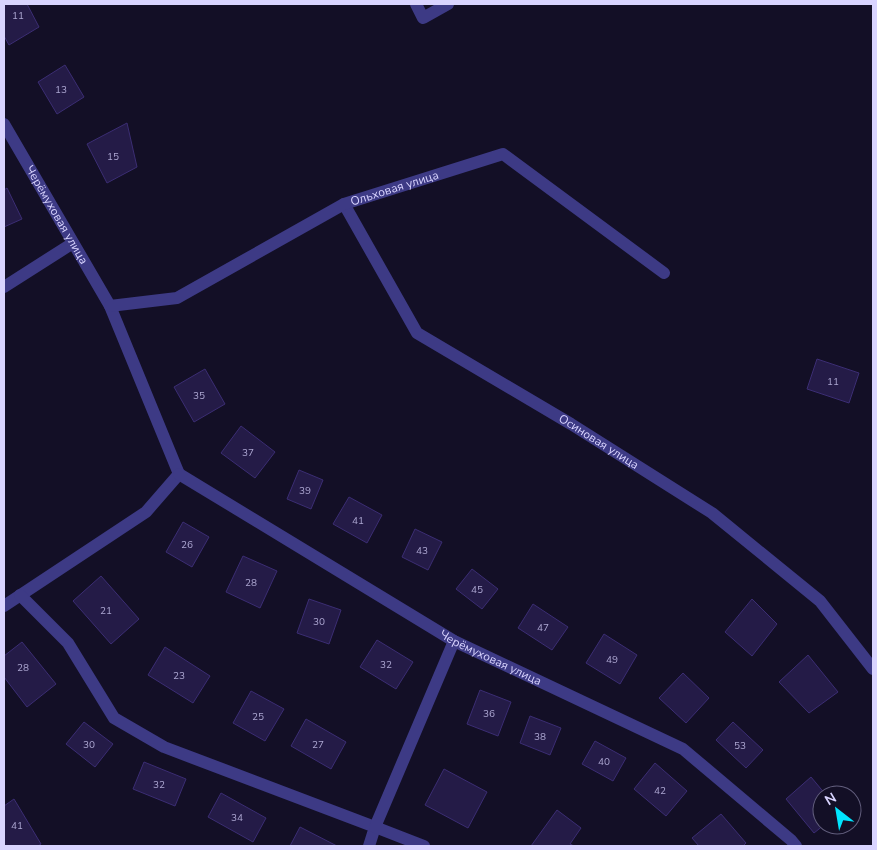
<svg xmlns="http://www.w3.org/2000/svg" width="877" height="850" viewBox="0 0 877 850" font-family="'Nunito Sans',sans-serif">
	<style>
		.building { fill: #241b47; stroke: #3b2d73 }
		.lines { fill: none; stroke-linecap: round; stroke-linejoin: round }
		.street { stroke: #3d3a85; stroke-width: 12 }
		.labels { text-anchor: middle; stroke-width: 4; stroke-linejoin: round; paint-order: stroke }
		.number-label { font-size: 10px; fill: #aca6d1 }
		.street-label { font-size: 12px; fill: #d9d4ff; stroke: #130f26 }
	</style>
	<rect width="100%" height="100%" fill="#130f26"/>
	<g class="building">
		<polygon points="4,4 27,4 39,27 9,45 4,36"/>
		<polygon points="65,65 84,97 57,114 38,82"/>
		<polygon points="127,123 137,167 107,183 87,144"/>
		<polygon points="7,188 22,219 4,227 4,190"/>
		<polygon points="817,359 859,373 849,403 807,389"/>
		<polygon points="205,369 225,404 194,422 174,387"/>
		<polygon points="241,426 275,452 255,478 221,453"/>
		<polygon points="299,470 323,480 311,509 287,499"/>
		<polygon points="349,497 382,515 367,543 333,524"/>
		<polygon points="183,522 209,537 192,567 166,552"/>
		<polygon points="415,529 442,542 428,570 402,557"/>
		<polygon points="243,556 277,571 260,608 226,592"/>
		<polygon points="472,569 498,589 482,609 456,589"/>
		<polygon points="101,576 139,619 111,644 73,601"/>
		<polygon points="309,599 341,610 329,644 297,633"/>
		<polygon points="752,599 777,624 752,656 725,632"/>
		<polygon points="533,604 568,627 552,650 518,628"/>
		<polygon points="604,634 637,655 620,684 586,663"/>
		<polygon points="377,640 413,662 396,689 360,667"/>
		<polygon points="22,642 56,684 27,707 4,677 4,656"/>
		<polygon points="165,647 210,676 193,703 148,675"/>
		<polygon points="808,655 838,692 809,713 779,682"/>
		<polygon points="683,673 709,698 686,723 659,698"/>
		<polygon points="480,690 511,702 498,736 467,724"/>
		<polygon points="251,691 284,709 265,741 233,723"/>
		<polygon points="530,716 561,728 550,755 520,743"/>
		<polygon points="306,719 346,742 331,769 291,746"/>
		<polygon points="84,722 113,744 95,767 66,744"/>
		<polygon points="733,722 763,750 746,768 716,740"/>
		<polygon points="595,741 626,758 613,781 582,764"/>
		<polygon points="144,762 186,779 175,806 133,789"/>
		<polygon points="655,763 687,791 666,816 634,789"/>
		<polygon points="444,769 487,792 468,828 425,805"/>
		<polygon points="811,777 826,795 822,795 822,825 824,825 814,833 786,799"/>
		<polygon points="221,793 266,818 253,842 208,817"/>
		<polygon points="14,799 41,844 38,846 5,846 4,844 4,806"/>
		<polygon points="557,810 581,828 570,844 574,846 531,846"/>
		<polygon points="721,814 746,843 743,846 699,846 692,838"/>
		<polygon points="300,827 337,846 290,846"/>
	</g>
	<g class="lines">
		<g class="street">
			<polyline points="416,4 423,18 448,4"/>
			<path id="s1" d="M4 124 110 306 179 474 146 512 4 606"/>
			<path id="s2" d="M344 204 417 333 571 424 712 513 820 601 873 669"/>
			<polyline points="4,287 73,243"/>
			<path id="s3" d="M110 306 177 298 344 204 503 154 664 273"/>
			<path id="s4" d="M179 474 454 641 683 749 791 840 796 846"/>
			<polyline points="20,595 68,643 114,718 164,747 375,827 369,846"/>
			<polyline points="424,846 375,827 454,641"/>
		</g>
	</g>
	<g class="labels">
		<g class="number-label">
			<text x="18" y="19">11</text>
			<text x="61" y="93">13</text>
			<text x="113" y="160">15</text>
			<text x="833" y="385">11</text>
			<text x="199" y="399">35</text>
			<text x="248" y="456">37</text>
			<text x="305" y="494">39</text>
			<text x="358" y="524">41</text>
			<text x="187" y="548">26</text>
			<text x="422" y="554">43</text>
			<text x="251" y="586">28</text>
			<text x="477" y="593">45</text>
			<text x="106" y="614">21</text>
			<text x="319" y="625">30</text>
			<text x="543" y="631">47</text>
			<text x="612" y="663">49</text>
			<text x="386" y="668">32</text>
			<text x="23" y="671">28</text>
			<text x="179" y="679">23</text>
			<text x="489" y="717">36</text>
			<text x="258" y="720">25</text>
			<text x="540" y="740">38</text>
			<text x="89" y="748">30</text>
			<text x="318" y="748">27</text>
			<text x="740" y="749">53</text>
			<text x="604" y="765">40</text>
			<text x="159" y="788">32</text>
			<text x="660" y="794">42</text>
			<text x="237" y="821">34</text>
			<text x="17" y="829">41</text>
		</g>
		<g class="street-label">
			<text dy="4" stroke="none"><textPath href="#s3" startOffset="312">Ольховая улица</textPath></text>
			<text dy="4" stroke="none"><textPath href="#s1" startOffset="105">Черёмуховая улица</textPath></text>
			<text dy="4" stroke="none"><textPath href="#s2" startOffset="360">Осиновая улица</textPath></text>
			<text dy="4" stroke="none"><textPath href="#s4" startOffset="362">Черёмуховая улица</textPath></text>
		</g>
	</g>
	<rect width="877" height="850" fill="none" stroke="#d9d4ff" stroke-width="10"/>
	<g transform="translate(837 810) rotate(329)"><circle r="24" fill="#130f26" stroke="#625e7d"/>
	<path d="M0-4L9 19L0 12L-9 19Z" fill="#00e5ff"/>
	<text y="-8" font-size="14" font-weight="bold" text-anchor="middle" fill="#d9d4ff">N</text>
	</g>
</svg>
